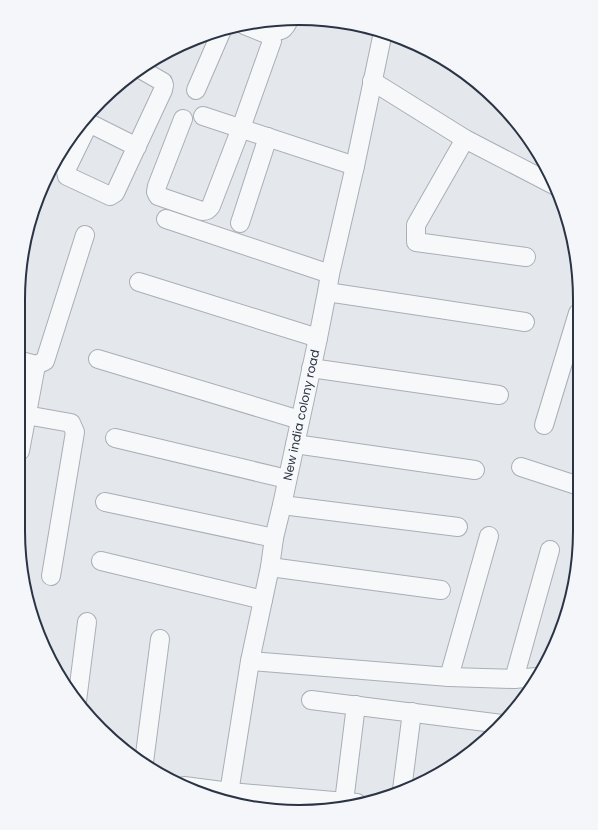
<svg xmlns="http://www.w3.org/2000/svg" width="598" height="830" viewBox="0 0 598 830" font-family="Poppins,sans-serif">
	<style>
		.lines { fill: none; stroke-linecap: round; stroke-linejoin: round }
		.minor-casing { stroke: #a9aeb7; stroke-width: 20 }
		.minor { stroke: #f7f8fa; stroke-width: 18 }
		.labels { text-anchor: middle; stroke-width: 4; stroke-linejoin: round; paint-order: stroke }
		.street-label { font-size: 12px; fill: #2b3445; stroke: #f4f6f9 }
		.rim { fill: none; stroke: #2b3445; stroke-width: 2 }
	</style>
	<rect width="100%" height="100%" fill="#e4e7ec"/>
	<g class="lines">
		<g class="minor-casing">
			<g id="minor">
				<path d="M260 22C264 24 276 32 281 30 285 29 287 23 289 20"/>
				<polyline points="372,81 465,139 554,185"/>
				<polyline points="196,90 222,30"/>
				<polyline points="203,116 355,166"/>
				<path d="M183 119 157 186 156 192 158 196 202 211C207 211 208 210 211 206L241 128 272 41 269 35 244 25"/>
				<polyline points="465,139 416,225 416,242 526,257"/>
				<polyline points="137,147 93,125 88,125 67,168 66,171 67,176 110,196 115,193 163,90 164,85 163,82 140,69"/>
				<polyline points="166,219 330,274"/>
				<polyline points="240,223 268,137"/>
				<polyline points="139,282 318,338"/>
				<polyline points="327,292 525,322"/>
				<polyline points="98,359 300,420"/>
				<polyline points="21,361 36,365 45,361 85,235"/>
				<polyline points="311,368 499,395"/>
				<polyline points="26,415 71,423 75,432 51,576"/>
				<polyline points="544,425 578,313"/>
				<polyline points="115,438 287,479"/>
				<polyline points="295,444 475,470"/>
				<polyline points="20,451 36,365"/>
				<polyline points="521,467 579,486"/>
				<polyline points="105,502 274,538"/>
				<polyline points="282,505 458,527"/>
				<polyline points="101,561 263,600"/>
				<polyline points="270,567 441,590"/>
				<polyline points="250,661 449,677 514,679 537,677"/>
				<polyline points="449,677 489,536"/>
				<polyline points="514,679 550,550"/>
				<polyline points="311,700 502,724"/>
				<polyline points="77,701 87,622"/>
				<polyline points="144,762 160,639"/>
				<polyline points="184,786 230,792 357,803"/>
				<polyline points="402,790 412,712"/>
				<path id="s1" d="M228 799 250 661 270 567 274 538 282 505 318 338 327 292 330 274 355 166 383 32"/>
				<polyline points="344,802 356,705"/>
			</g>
		</g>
		<use href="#minor" class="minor"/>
	</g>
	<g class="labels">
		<g class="street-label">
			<text dy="4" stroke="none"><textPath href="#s1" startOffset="391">New india colony road</textPath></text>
		</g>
	</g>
	<path d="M0 0H598V830H0ZM299 25H299A274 274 0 0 1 573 299V531A274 274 0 0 1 299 805H299A274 274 0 0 1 25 531V299A274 274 0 0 1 299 25Z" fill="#f4f6f9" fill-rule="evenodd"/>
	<path class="rim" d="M299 25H299A274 274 0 0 1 573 299V531A274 274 0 0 1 299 805H299A274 274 0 0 1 25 531V299A274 274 0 0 1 299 25Z"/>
</svg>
